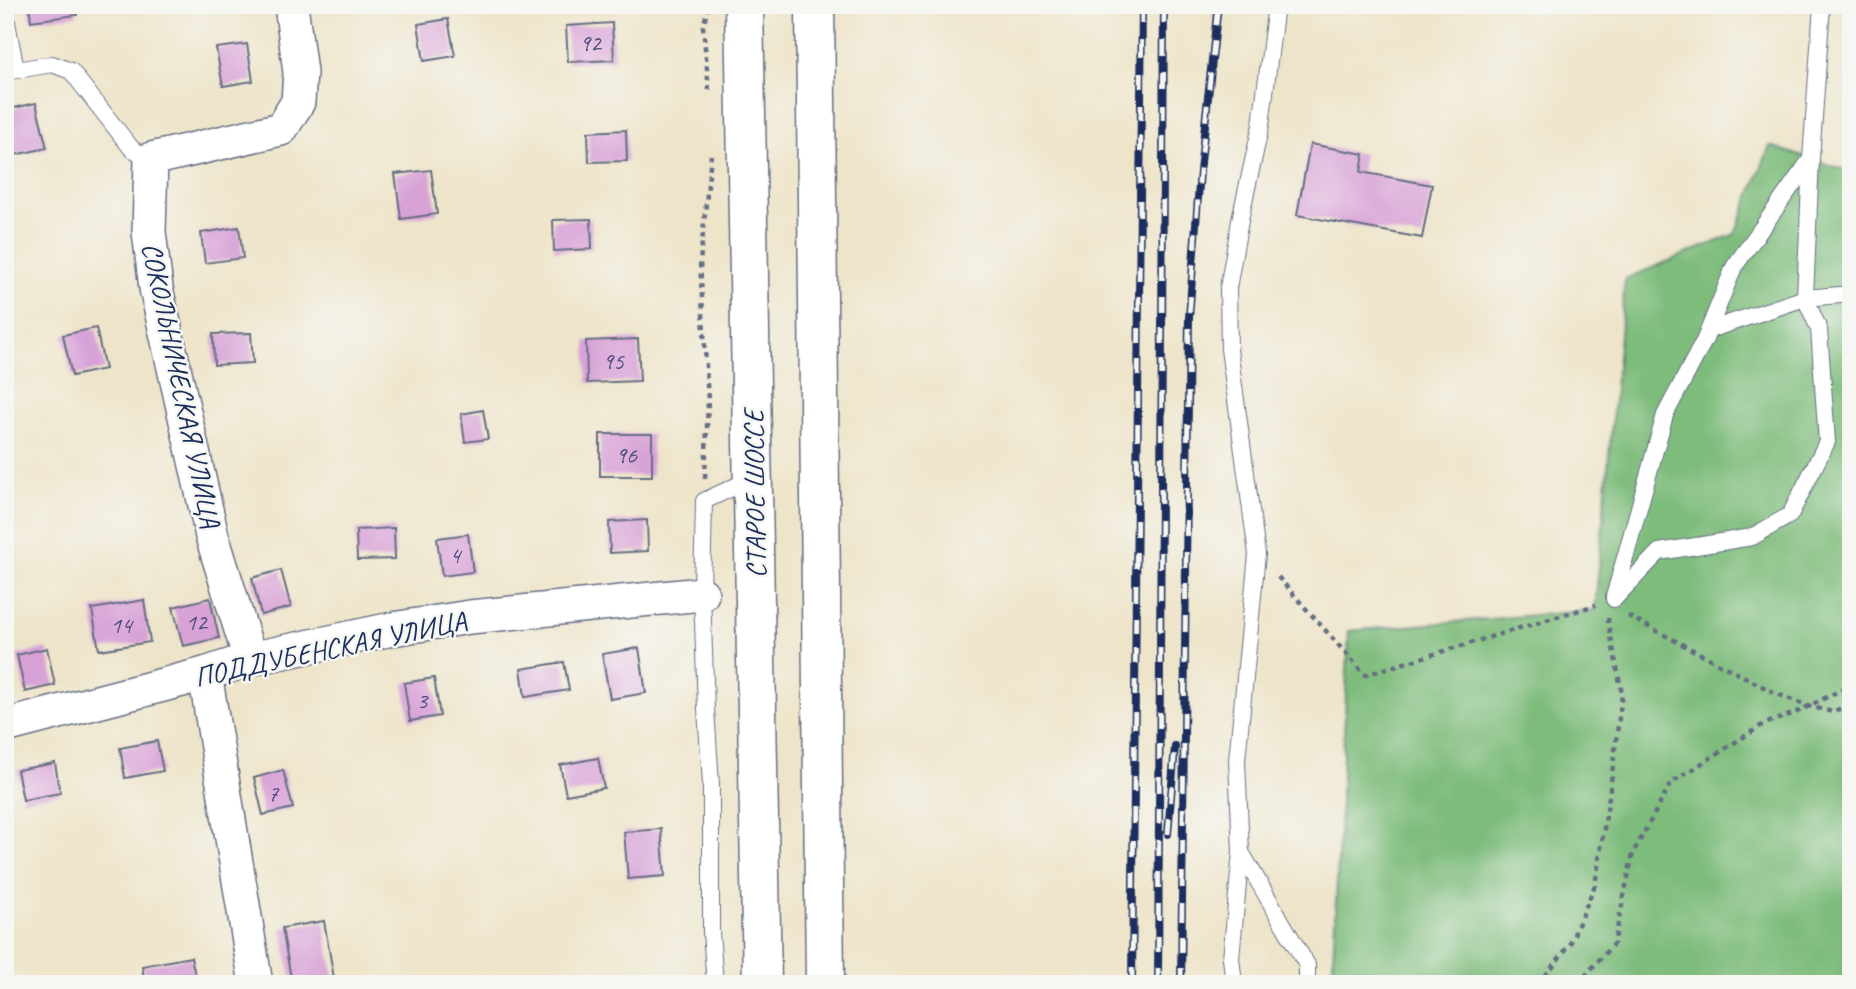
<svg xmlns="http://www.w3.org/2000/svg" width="1856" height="989" viewBox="0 0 1856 989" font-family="Caveat,sans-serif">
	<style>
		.forest { fill: #7ebc7c; stroke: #4c766d; stroke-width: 2 }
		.building { fill: #d8a2d7 }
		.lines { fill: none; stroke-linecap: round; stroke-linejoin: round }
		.service-casing { stroke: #656e83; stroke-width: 18 }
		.minor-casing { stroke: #656e83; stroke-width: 36 }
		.trunk-casing { stroke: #656e83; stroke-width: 41 }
		.path { stroke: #656e83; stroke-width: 4.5; stroke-dasharray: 5 5; stroke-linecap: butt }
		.service { stroke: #fff; stroke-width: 16 }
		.minor { stroke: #fff; stroke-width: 33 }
		.trunk { stroke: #fff; stroke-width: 38 }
		.rail-casing { stroke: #1b2f5e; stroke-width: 8 }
		.rail { stroke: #f6f6f2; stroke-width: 5; stroke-dasharray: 16; stroke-linecap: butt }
		.labels { text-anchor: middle; stroke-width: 5; stroke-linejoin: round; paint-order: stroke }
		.number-label { font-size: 24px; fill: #4a4c7c }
		.street-label { font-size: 28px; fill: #1b2f5e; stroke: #f6f6f2 }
	</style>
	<rect width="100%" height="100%" fill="#f6f6f2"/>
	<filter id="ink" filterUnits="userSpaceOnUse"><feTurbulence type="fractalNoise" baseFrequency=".0143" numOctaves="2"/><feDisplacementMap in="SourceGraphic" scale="14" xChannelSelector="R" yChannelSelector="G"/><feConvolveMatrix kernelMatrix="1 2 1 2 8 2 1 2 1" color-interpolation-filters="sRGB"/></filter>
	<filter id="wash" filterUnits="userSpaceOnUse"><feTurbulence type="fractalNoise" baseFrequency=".00686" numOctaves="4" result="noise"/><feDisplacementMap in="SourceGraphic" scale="28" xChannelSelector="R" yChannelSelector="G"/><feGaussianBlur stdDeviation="1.57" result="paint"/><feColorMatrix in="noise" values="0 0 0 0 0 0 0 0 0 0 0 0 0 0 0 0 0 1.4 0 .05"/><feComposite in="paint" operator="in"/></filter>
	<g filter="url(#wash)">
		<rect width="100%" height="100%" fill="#eee4c9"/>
		<polygon class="forest" points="1770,146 1851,172 1851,984 1332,984 1349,631 1595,610 1625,279 1735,234"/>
		<g id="blocks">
			<g class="building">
				<polygon points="29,5 76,5 77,15 31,21"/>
				<polygon points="448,19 455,56 424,61 418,24"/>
				<polygon points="612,23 614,60 568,62 566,26"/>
				<polygon points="247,44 253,81 223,86 216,48"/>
				<polygon points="36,103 47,148 5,157 5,110"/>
				<polygon points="626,130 627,161 589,162 588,132"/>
				<polygon points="1310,144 1364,154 1361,172 1432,185 1422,238 1297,215"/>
				<polygon points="431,170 437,214 401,219 395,174"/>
				<polygon points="591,219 592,249 554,251 553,220"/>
				<polygon points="239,227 243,258 205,263 201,233"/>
				<polygon points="96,328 105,369 72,376 63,335"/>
				<polygon points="251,333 253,363 214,365 213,334"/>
				<polygon points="638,339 640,381 587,383 586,341"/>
				<polygon points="483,410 488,439 465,442 461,414"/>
				<rect x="600" y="434" width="52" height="42"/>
				<polygon points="647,520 648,551 610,553 609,522"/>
				<polygon points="394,528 395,559 357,560 356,530"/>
				<polygon points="468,534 473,572 442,576 437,538"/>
				<polygon points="281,570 291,607 261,615 252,578"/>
				<polygon points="210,598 219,638 183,646 173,607"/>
				<polygon points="144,600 150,642 99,650 92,609"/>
				<polygon points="47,648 55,685 25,692 17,655"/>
				<polygon points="639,648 646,693 610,699 602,654"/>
				<polygon points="564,662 569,690 525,697 521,669"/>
				<polygon points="434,678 440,716 410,721 404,683"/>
				<polygon points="157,741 163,771 125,778 120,748"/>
				<polygon points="598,758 604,788 566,795 560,765"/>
				<polygon points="55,763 60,793 23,800 17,770"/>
				<polygon points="283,770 293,808 263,815 254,778"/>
				<polygon points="661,829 665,876 628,879 624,832"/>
				<polygon points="324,921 335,984 292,984 282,928"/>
				<polygon points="191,957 197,984 145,984 142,966"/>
			</g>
		</g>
	</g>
	<g filter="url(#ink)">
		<use href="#blocks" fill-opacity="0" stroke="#656e83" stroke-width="2"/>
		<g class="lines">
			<g class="service-casing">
				<g id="service">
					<polyline points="1276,5 1261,125 1241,215 1228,288 1229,349 1257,554 1237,760 1241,852 1307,965 1307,984"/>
					<polyline points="5,12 16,70"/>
					<polyline points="5,72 52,64 71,71 132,149 151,159"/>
					<polyline points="1709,330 1805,298 1851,294"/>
					<polyline points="1614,597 1665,415 1705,339 1734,267 1811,159"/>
					<polyline points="1614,599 1659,552 1752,537 1790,515 1827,442 1819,329 1805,298 1811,159 1822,5"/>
					<polyline points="715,984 711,932 711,784 706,709 702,594 704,501 751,479"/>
					<polyline points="1234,984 1231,958 1241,852"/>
				</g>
			</g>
			<g class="minor-casing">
				<g id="minor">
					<polyline points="250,659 212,536 156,288 149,232 151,159 281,129 298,102 300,72 291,5"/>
					<polyline points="205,674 256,984"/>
					<polyline points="5,726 205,674 250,659 392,629 470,617 702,594"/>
				</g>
			</g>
			<g class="trunk-casing">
				<g id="trunk">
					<polyline points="744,5 762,984"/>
					<polyline points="815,5 825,984"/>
				</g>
			</g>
			<g class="path">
				<polyline points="709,90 703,26 709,6"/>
				<polyline points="705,478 708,401 700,262 711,155"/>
				<polyline points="1278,577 1365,675 1596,605"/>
				<polyline points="1628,616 1777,694 1808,706 1833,712 1851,703"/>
				<polyline points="1539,984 1570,944 1595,885 1609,797 1622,694 1608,621 1609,617"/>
				<polyline points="1578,984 1614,943 1633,853 1671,783 1764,724 1795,713 1851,685"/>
			</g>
			<use href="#service" class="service"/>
			<use href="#minor" class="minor"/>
			<use href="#trunk" class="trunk"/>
			<g class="rail-casing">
				<g id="rail">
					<polyline points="1168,834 1175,746"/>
					<polyline points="1132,984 1142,5"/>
					<polyline points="1158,984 1164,5"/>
					<polyline points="1181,984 1189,318 1200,171 1218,5"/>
				</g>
			</g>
			<use href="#rail" class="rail"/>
		</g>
	</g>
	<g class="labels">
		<g class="number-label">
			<text x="590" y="51">92</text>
			<text x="613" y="369">95</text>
			<text x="626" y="463">96</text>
			<text x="455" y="563">4</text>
			<text x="196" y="630">12</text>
			<text x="121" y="633">14</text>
			<text x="422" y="708">3</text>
			<text x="273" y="801">7</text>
		</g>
		<g class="street-label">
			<text transform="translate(182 385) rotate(78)" y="10">СОКОЛЬНИЧЕСКАЯ УЛИЦА</text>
			<text transform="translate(754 494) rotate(-91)" y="10">СТАРОЕ ШОССЕ</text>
			<text transform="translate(330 648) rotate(-12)" y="10">ПОДДУБЕНСКАЯ УЛИЦА</text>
		</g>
	</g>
	<rect width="1856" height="989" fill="none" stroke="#f6f6f2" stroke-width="28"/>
</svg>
